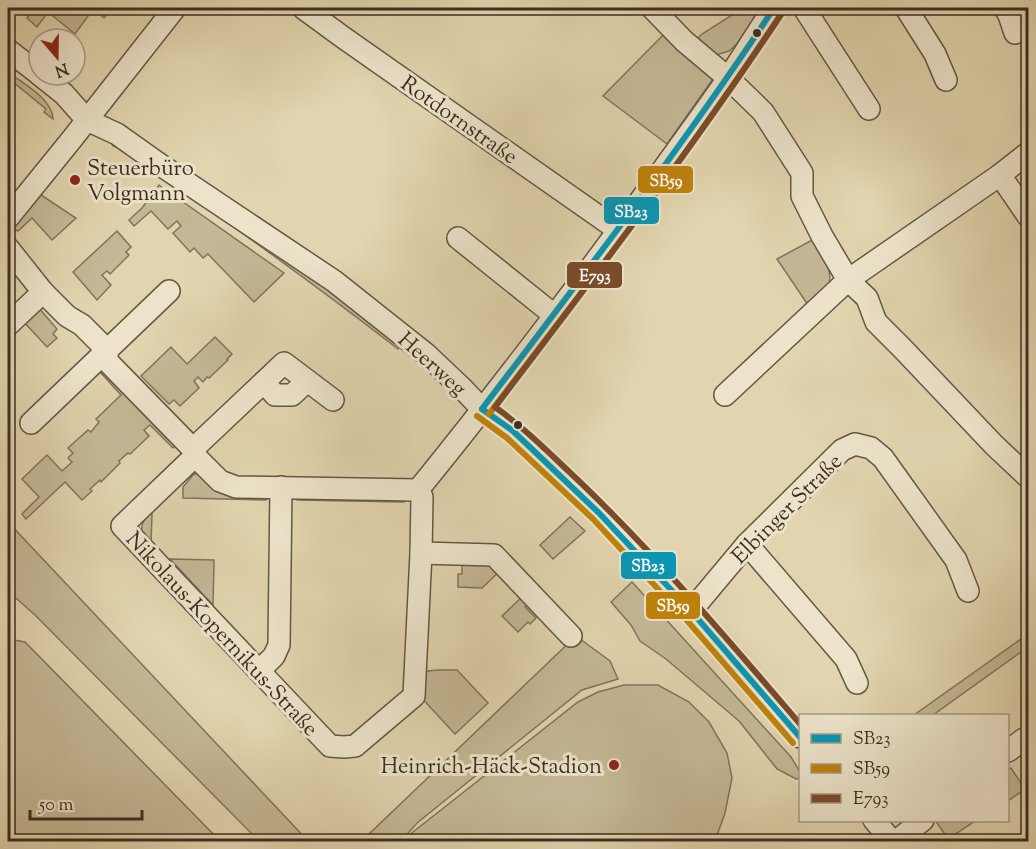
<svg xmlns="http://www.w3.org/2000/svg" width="1036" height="849" viewBox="0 0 1036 849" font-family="'Sorts Mill Goudy',serif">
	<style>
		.green { fill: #c5b896; stroke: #80745c; stroke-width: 1.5 }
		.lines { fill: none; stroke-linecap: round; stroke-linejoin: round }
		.minor-casing { stroke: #645844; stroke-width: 24 }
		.minor { stroke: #ece3ca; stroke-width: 21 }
		.bus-1-casing { stroke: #ece3ca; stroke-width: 10 }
		.bus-2-casing { stroke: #ece3ca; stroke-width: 10 }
		.bus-3-casing { stroke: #ece3ca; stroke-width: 10 }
		.bus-1 { stroke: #0997b4; stroke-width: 6 }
		.bus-2 { stroke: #bf820a; stroke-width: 6 }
		.bus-3 { stroke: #7a4b2a; stroke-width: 6 }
		.bus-dot { fill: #3b2f21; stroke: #ece3ca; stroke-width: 2 }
		.poi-dot { fill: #8f2418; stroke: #ece3ca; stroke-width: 2 }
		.labels { text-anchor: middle; stroke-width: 6; stroke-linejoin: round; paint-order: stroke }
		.street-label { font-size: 22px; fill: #3b2f21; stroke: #ece3ca }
		.poi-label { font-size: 22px; fill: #3b2f21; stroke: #ece3ca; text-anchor: start }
		.line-badge { stroke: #ece3ca; stroke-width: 2 }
		.badge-label { font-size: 16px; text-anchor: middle; font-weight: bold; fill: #fff }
	</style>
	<rect width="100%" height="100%" fill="#e1d4ae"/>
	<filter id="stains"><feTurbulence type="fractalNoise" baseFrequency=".00333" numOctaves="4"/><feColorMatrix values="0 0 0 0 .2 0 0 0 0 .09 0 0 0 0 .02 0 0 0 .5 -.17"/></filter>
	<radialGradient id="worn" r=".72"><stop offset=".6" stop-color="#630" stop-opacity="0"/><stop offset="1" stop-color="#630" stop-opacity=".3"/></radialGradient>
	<g class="green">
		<polygon points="35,8 112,8 104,18 93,9 75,34 48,12 37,27 27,18"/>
		<polygon points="743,8 762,8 741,40 729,51 716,55 699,41 699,37 702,34"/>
		<polygon points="667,31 713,79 667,144 603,96"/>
		<path d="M8 72C23 84 52 98 53 119L44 112 46 109 8 78Z"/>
		<path d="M109 138 119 143 404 343 398 349C309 280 217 214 124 150L113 146Z"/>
		<polygon points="159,185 284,273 254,302 208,254 203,258 194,248 190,252 173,233 181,226 177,221 168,229 151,211 134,226 129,220 142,208"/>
		<polygon points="35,191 76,218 52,240 32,218 18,231 16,230 9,238 8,237 8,227"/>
		<polygon points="117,231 131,247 126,252 129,255 110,274 107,271 102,275 111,285 97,300 73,272"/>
		<path d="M814 239C821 253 833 268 829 284L808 305 777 259Z"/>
		<polygon points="38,307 57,329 53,334 57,338 47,347 23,321"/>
		<polygon points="215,337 232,354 227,359 228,360 209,378 207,377 203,382 198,377 194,381 199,388 180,406 174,400 169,404 141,376 171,347 187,364"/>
		<polygon points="105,370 180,441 173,448 150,425 144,430 149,436 130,454 128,453 119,461 120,463 101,482 100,480 90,489 92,491 82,500 65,482 26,519 22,514 39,497 22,479 47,455 62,471 72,462 68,458 73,453 68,448 88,430 91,432 99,422 96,419 121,395 101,373"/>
		<polygon points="194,474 204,475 266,492 266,500 183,498 183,487"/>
		<polygon points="297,493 405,495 404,502 297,500"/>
		<path d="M149 514H152L151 545C141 533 137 527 149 514Z"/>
		<polygon points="570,517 585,531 553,559 540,545"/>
		<polygon points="8,522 308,841 259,841 35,615 8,591"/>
		<polygon points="170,559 214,560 213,605"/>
		<polygon points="462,564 496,564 501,570 482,588 458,587 458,574 462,574"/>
		<polygon points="632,582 791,757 800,772 800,778 796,779 777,769 739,721 666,659 640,641 631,625 611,602"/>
		<polygon points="524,595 530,602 525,607 536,618 530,624 528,622 518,632 502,616"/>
		<polygon points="1028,634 1028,647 933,715 914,715"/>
		<polygon points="576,636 610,661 618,679 582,690 417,823 401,841 365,842 367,836"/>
		<polygon points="8,639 25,642 220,841 8,841"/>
		<polygon points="438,670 457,670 488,703 455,734 417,693 419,672"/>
		<polygon points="624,685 658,685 689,702 709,722 727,753 732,778 725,813 715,841 404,841 413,832 578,702 598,692"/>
		<polygon points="1011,768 1025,789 1008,801 1008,770"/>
		<polygon points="935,820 975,820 975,821 948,839"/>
	</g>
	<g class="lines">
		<g class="minor-casing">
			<g id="minor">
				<polyline points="303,8 344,38 618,230"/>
				<polyline points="652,8 684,41 728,78 763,112 802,173 802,196 822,236 848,280 867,298 876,322 903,349 994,445 1028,477"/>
				<polyline points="804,8 869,109"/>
				<polyline points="906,8 935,54 946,80"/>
				<polyline points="1005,8 1009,15 1015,33"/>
				<polyline points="8,50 39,74"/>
				<polyline points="40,75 64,94 87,120 117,134 165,168 334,281 426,354 463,389 482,409 513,431 599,513 691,611 800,737"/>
				<polyline points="1000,175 1028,153"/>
				<polyline points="8,218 72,139 175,8"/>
				<polyline points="458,238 554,315"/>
				<path d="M8 248 43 292 67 316 82 325 107 350V361L193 449 195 456 220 481 236 487 418 490C526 357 628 220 727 80 743 56 758 31 774 8"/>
				<polyline points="8,325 43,292"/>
				<polyline points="264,382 275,395 292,395 307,381"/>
				<polyline points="725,395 848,280 1000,175 1028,216"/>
				<polyline points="31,423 169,291"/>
				<polyline points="193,449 284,363 333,400"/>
				<polyline points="195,456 122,526 330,746 344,747 355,746 414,696 421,553 422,497 418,490"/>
				<polyline points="747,544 846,659 857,683"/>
				<polyline points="421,553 494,555 571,636"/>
				<polyline points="691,611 747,544 842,450 855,444 871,448 883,458 956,560 968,591"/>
				<polyline points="259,671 274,656 279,645 281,487"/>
				<polyline points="1008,751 1024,739 1028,739"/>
				<polyline points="874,820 893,842"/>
				<polyline points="895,842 923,820"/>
			</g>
		</g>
		<use href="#minor" class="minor"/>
		<g class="bus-1-casing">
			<g id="bus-1">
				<path d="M482 409C582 277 683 146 774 8"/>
				<polyline points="482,409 513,431 599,513 691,611 800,737"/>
			</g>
		</g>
		<g class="bus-2-casing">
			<g id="bus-2">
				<path d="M489 414C589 283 691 151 782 13"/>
				<polyline points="477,416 507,438 593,519 684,617 793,743"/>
			</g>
		</g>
		<g class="bus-3-casing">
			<path id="bus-3" d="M782 13C692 149 593 278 495 407 526 429 552 456 580 482 659 558 729 641 800 724"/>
		</g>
		<use href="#bus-1" class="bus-1"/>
		<use href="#bus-2" class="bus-2"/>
		<use href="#bus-3" class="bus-3"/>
	</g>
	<g class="bus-dot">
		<circle cx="757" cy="33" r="5"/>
		<circle cx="518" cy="425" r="5"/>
	</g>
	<g class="poi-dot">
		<circle cx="75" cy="180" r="6"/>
		<circle cx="614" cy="765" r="6"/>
	</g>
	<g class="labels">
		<g class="street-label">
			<text transform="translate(460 119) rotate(35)" y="8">Rotdornstraße</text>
			<text transform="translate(433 363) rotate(42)" y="8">Heerweg</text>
			<text transform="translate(786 508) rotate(-45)" y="8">Elbinger Straße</text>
			<text transform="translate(223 633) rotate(47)" y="8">Nikolaus-Kopernikus-Straße</text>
		</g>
		<g class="poi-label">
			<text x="87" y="175">Steuerbüro<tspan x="87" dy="25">Volgmann</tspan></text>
			<text x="602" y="773" text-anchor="end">Heinrich-Häck-Stadion</text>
		</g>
	</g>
	<g class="line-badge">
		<rect x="637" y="165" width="57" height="29" rx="6" fill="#bf820a"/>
		<rect x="603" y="196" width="57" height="29" rx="6" fill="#0997b4"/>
		<rect x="566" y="261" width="57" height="28" rx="6" fill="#7a4b2a"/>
		<rect x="620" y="551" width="57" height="29" rx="6" fill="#0997b4"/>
		<rect x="645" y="591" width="56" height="29" rx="6" fill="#bf820a"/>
	</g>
	<g class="badge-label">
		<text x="666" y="186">SB59</text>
		<text x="631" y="217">SB23</text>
		<text x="595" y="281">E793</text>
		<text x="648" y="571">SB23</text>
		<text x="673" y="611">SB59</text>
	</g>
	<rect width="1036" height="849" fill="none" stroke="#e1d4ae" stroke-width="30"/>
	<rect x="9" y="9" width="1018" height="831" fill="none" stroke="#3b2f21" stroke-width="3"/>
	<rect x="15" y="15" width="1006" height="819" fill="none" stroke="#3b2f21" stroke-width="1.5"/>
	<rect x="799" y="714" width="210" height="108" fill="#ece3ca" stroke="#a59b86" stroke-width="1.5"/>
	<rect x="811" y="734" width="30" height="9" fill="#0997b4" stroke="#a59b86" stroke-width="1.5"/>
	<text x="853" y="744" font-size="18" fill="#3b2f21">SB23</text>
	<rect x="811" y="764" width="30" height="9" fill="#bf820a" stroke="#a59b86" stroke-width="1.5"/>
	<text x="853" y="774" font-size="18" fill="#3b2f21">SB59</text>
	<rect x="811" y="794" width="30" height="9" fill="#7a4b2a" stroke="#a59b86" stroke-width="1.5"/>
	<text x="853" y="804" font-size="18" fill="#3b2f21">E793</text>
	<g transform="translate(57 57) rotate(160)"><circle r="28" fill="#ece3ca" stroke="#a59b86" stroke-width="1.5"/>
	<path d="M0-4.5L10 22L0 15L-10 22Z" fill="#8f2418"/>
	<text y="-9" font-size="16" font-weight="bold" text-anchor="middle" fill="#3b2f21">N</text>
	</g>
	<path d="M30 810v9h112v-9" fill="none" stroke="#3b2f21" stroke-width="3"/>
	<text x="39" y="810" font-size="18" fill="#3b2f21" stroke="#ece3ca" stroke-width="4.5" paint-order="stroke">50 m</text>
	<rect width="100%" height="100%" filter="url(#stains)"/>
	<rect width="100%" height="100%" fill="url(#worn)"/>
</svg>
